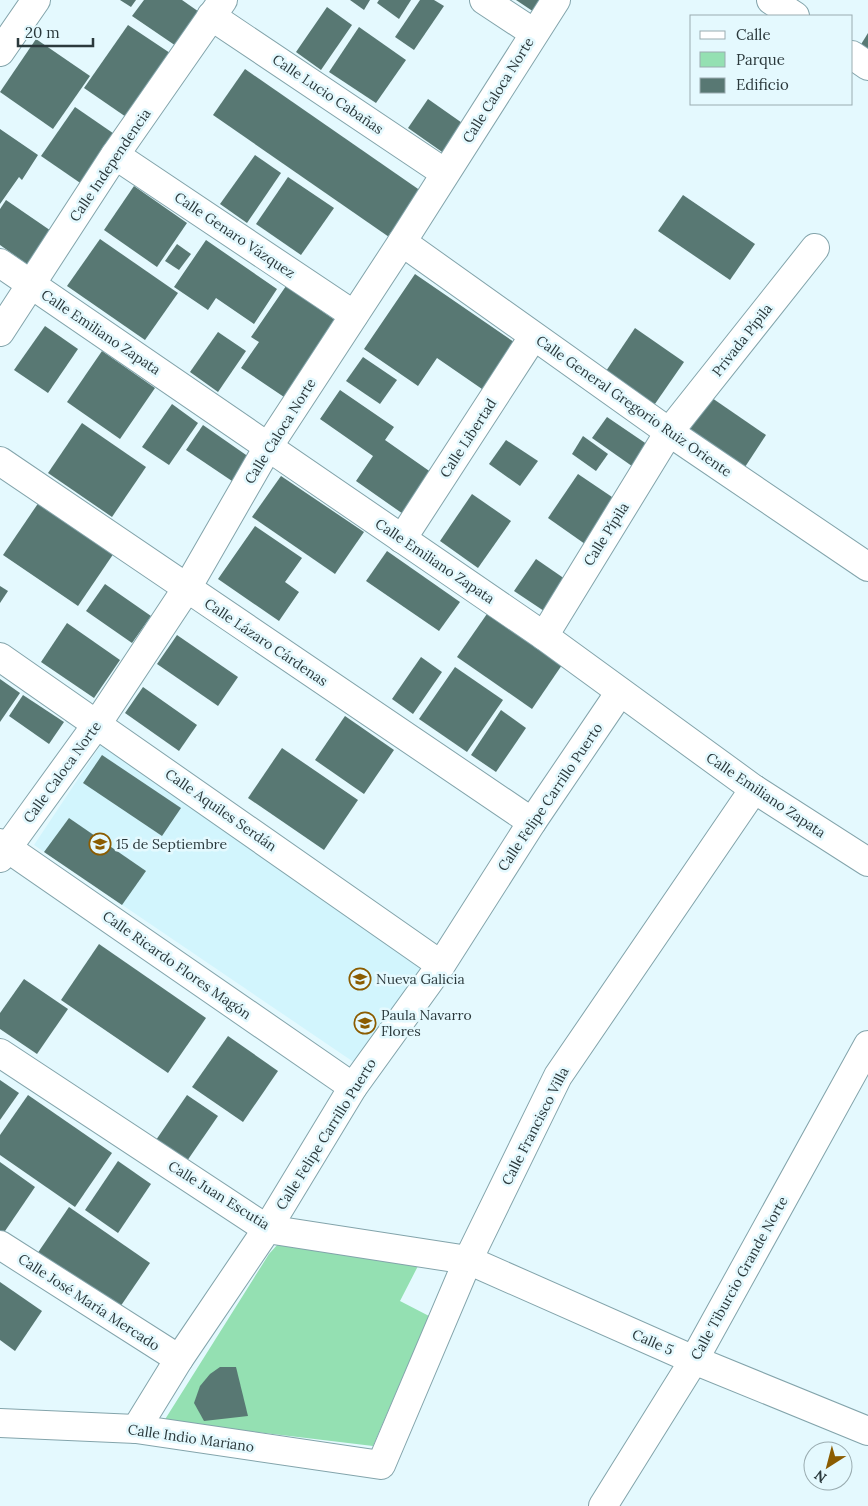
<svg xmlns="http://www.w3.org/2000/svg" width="868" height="1506" viewBox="0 0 868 1506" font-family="Lora,serif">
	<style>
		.built { fill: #d2f5fd }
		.green { fill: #94e0b2 }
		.building { fill: #587873 }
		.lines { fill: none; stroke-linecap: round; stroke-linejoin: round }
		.street-casing { stroke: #83a4ab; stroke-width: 30 }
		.street { stroke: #fff; stroke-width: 28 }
		.labels { text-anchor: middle; stroke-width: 5; stroke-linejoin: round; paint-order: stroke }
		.street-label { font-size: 14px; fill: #2b393c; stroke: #e4f9fe }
		.poi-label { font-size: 14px; fill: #2b393c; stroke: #e4f9fe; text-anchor: start }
	</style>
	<rect width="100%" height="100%" fill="#e4f9fe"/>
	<polygon class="built" points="102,743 422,967 355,1063 34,845"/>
	<polygon class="green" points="278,1244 418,1266 400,1301 429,1316 373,1446 164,1421 269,1254"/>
	<g class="building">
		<polygon points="120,0 136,0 131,7"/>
		<polygon points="144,0 182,0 202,14 179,48 132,16"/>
		<polygon points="350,0 370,0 364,10"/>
		<polygon points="379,0 411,0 399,19 377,3"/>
		<polygon points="420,0 434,0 444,6 414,50 395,37"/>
		<polygon points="516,0 546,0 537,14"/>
		<polygon points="327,7 352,25 321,70 296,52"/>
		<polygon points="128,25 173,55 129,119 84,88"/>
		<polygon points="359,27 406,60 376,103 329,72"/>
		<polygon points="868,33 868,52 860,46"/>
		<polygon points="36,39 90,76 53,129 0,92"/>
		<polygon points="245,69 421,191 389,237 213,115"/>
		<polygon points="428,99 465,125 445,154 408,128"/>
		<polygon points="75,107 123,140 89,189 41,156"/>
		<polygon points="0,129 38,155 22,180 19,177 0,204"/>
		<polygon points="255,155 281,173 247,223 220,204"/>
		<polygon points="288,177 334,208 301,255 256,224"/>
		<polygon points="134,186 187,223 157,267 104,230"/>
		<polygon points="683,195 755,244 730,280 658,231"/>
		<polygon points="6,200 57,235 34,269 0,245 0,209"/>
		<polygon points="100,239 178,293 145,340 67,286"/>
		<polygon points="206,240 277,289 254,324 216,298 208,310 174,287"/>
		<polygon points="177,244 191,254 179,270 165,261"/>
		<polygon points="415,274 514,342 482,389 437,358 418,386 364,349"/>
		<polygon points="286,286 339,323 287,399 241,368 259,342 251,337"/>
		<polygon points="45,326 78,349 48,393 14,370"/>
		<polygon points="635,328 684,362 648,414 600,380"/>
		<polygon points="218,332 246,351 218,392 190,372"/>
		<polygon points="102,351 155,388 120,439 67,402"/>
		<polygon points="363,357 397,380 380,404 346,381"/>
		<polygon points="340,390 394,427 385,440 435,475 406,516 356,481 373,456 320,419"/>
		<polygon points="712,398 766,435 743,470 688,432"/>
		<polygon points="172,404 198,423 169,465 142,447"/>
		<polygon points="607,417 654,449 639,471 592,438"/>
		<polygon points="82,423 146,467 112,517 48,473"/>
		<polygon points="203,425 249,457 232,481 186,450"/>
		<polygon points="583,436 608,454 596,471 572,454"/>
		<polygon points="506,440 538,461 520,486 489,464"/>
		<polygon points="578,474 615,499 585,544 548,518"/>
		<polygon points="281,476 364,532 335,574 252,517"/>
		<polygon points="472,494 511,521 478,568 440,541"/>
		<polygon points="39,502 114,553 78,606 3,555"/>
		<polygon points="255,526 302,558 285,582 299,592 279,621 218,579"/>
		<polygon points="387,551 460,602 439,631 366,581"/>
		<polygon points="536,559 565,579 544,611 514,591"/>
		<polygon points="105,584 151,616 132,643 86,611"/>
		<polygon points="0,586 8,591 0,603"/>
		<polygon points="489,611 564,662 532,709 457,657"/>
		<polygon points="67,623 120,660 94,698 41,662"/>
		<polygon points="177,635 238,677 218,706 157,664"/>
		<polygon points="421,657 442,672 413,714 392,699"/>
		<polygon points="455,667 503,700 467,752 419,719"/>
		<polygon points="0,679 20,693 0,722"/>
		<polygon points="143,687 197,725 179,751 125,713"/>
		<polygon points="23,695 64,722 49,744 9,716"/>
		<polygon points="501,710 526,728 496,772 471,755"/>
		<polygon points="345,716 394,750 364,794 315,760"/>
		<polygon points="282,748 358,800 324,850 248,798"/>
		<polygon points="102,755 181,808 162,836 83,783"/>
		<polygon points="69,818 146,871 122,905 44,852"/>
		<polygon points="99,944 206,1018 168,1073 61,1000"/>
		<polygon points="24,979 68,1009 37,1054 0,1029 0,1013"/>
		<polygon points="228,1036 278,1071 243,1122 192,1087"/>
		<polygon points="0,1080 19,1093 0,1120"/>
		<polygon points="28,1095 112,1153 75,1207 0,1155 0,1135"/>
		<polygon points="187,1095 218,1116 187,1161 156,1140"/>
		<polygon points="118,1161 151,1184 118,1233 85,1210"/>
		<polygon points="0,1162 35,1187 3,1234 0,1232"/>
		<polygon points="69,1207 150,1263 118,1310 37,1254"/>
		<polygon points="0,1282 42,1311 15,1351 0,1340"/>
		<polygon points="220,1367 236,1367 248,1416 204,1421 194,1403 200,1386 210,1374"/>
	</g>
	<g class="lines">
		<g class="street-casing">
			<g id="street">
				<polyline points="484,0 534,33"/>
				<polyline points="771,0 795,16"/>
				<polyline points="211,16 445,173"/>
				<polyline points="0,52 36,0"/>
				<polyline points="852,55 868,66"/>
				<polyline points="115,155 354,315"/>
				<polyline points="402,242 669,432 868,567"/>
				<polyline points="0,263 544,636 754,789 868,862"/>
				<polyline points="0,332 115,155 223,0"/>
				<polyline points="0,461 532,822"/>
				<polyline points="402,539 533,337"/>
				<polyline points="544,636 669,432 815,248"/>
				<polyline points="0,657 441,965"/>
				<polyline points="0,843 353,1087"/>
				<polyline points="0,858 97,724 187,588 268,447 402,242 556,0"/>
				<polyline points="0,1053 267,1229 468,1260 694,1360 868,1431"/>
				<polyline points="0,1245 179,1359"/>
				<polyline points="0,1423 136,1429 381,1465 468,1260 558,1076 754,789"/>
				<polyline points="136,1429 179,1359 267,1229 353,1087 441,965 532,822 620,692"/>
				<polyline points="603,1506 694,1360 868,1045"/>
			</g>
		</g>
		<use href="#street" class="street"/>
	</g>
	<defs>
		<g id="school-ring" transform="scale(1.125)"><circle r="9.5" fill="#e4f9fe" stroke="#8b5c01" stroke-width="1.5"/><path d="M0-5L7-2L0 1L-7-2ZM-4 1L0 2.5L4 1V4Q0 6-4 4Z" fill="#8b5c01"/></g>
	</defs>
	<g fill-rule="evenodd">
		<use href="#school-ring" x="100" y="844"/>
		<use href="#school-ring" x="360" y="979"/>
		<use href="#school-ring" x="365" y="1023"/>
	</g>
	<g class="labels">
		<g class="street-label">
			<text transform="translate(498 90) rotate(-58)" y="5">Calle Caloca Norte</text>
			<text transform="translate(328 94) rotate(34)" y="5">Calle Lucio Cabañas</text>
			<text transform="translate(110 165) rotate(-56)" y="5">Calle Independencia</text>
			<text transform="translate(235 235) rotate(34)" y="5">Calle Genaro Vázquez</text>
			<text transform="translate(101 332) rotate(34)" y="5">Calle Emiliano Zapata</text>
			<text transform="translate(742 340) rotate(-52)" y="5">Privada Pípila</text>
			<text transform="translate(634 406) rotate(35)" y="5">Calle General Gregorio Ruiz Oriente</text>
			<text transform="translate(280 431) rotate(-58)" y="5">Calle Caloca Norte</text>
			<text transform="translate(468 438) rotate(-57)" y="5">Calle Libertad</text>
			<text transform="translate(606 534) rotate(-58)" y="5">Calle Pípila</text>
			<text transform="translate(435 561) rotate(34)" y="5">Calle Emiliano Zapata</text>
			<text transform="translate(266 642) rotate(34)" y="5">Calle Lázaro Cárdenas</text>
			<text transform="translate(62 772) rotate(-54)" y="5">Calle Caloca Norte</text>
			<text transform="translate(766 795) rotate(34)" y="5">Calle Emiliano Zapata</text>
			<text transform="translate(550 797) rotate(-56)" y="5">Calle Felipe Carrillo Puerto</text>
			<text transform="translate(221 810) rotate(35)" y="5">Calle Aquiles Serdán</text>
			<text transform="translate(177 965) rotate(35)" y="5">Calle Ricardo Flores Magón</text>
			<text transform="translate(535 1126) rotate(-63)" y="5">Calle Francisco Villa</text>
			<text transform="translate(326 1134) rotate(-58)" y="5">Calle Felipe Carrillo Puerto</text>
			<text transform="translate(219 1195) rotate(32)" y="5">Calle Juan Escutia</text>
			<text transform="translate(739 1278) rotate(-61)" y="5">Calle Tiburcio Grande Norte</text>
			<text transform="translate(89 1302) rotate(33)" y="5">Calle José María Mercado</text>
			<text transform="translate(653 1342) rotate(24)" y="5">Calle 5</text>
			<text transform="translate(191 1438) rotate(8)" y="5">Calle Indio Mariano</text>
		</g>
		<g class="poi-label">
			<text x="116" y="849">15 de Septiembre</text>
			<text x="376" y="984">Nueva Galicia</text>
			<text x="381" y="1020">Paula Navarro<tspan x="381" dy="16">Flores</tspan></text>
		</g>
	</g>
	<rect x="690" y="15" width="162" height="90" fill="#e4f9fe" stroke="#9aacb0"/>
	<rect x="700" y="31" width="25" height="8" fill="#ffffff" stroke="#9aacb0"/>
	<text x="736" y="40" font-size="15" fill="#2b393c">Calle</text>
	<rect x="700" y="52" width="25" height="15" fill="#94e0b2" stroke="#9aacb0"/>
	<text x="736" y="65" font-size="15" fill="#2b393c">Parque</text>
	<rect x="700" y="78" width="25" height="15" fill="#587873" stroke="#9aacb0"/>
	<text x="736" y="90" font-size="15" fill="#2b393c">Edificio</text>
	<g transform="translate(828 1466) rotate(216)"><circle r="24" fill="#e4f9fe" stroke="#9aacb0"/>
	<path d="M0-4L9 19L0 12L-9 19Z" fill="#8b5c01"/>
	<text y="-8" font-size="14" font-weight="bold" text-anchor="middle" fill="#2b393c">N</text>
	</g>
	<path d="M18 38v8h75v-8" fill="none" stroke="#2b393c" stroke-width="2.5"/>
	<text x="25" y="38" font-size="15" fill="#2b393c" stroke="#e4f9fe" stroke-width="4" paint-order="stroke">20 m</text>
</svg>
